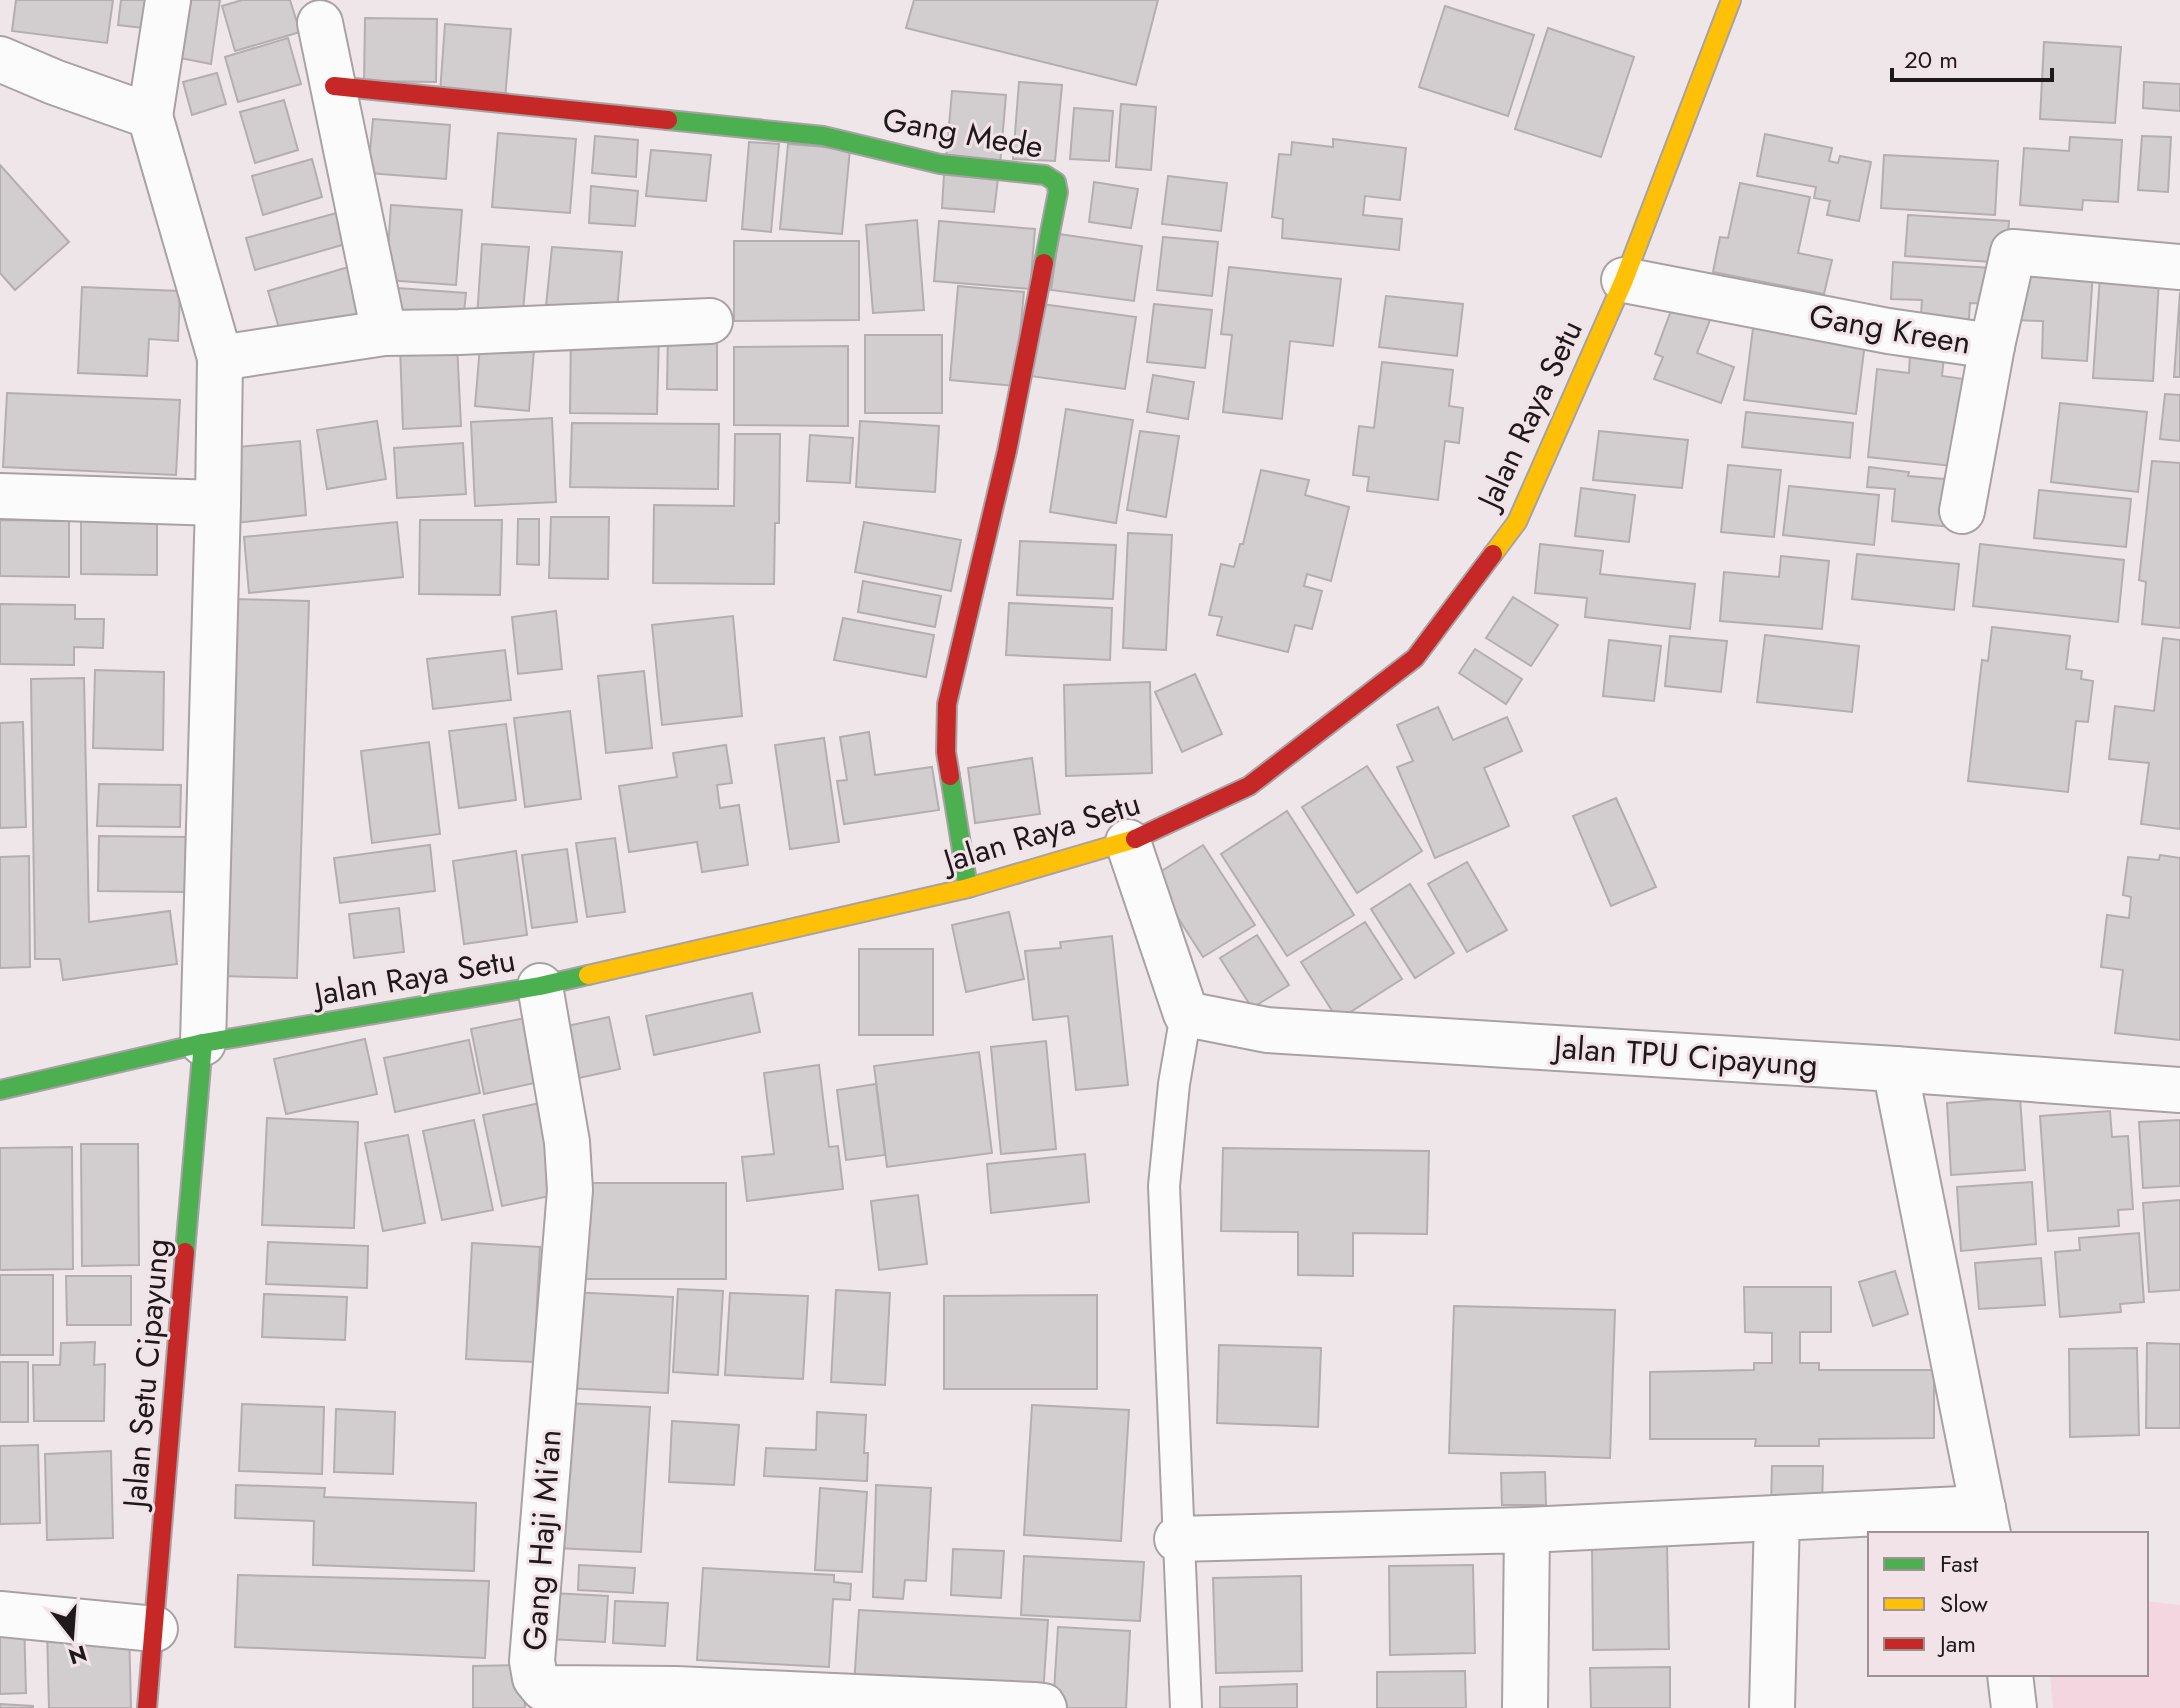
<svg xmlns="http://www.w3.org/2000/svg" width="2180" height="1708" viewBox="0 0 2180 1708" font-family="Jost,sans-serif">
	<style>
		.green { fill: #f4d6e0 }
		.building { fill: #d2cdce; stroke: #b5aeb1; stroke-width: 2 }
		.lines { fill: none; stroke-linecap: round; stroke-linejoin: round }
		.lane-casing { stroke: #a8a2a4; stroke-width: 34 }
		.street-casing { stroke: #a8a2a4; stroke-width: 48 }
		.fast-casing { stroke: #a8a2a4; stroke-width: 22 }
		.slow-casing { stroke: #a8a2a4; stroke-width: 22 }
		.jam-casing { stroke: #a8a2a4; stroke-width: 22 }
		.lane { stroke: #fcfbfc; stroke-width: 30 }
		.street { stroke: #fcfbfc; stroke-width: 44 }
		.fast { stroke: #4caf50; stroke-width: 18 }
		.slow { stroke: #ffc107; stroke-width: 18 }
		.jam { stroke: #c62828; stroke-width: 18 }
		.labels { text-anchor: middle; stroke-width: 6; stroke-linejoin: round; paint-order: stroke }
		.street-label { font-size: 32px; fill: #1e191b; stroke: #f2e3e8 }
	</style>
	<rect width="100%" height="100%" fill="#eee6e9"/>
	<polygon class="green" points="2146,1601 2180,1605 2180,1708 2053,1708 2050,1674 2146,1674"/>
	<g class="building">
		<polygon points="16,0 113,0 107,43 12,31"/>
		<polygon points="121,0 156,0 152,29 118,25"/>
		<polygon points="191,0 220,0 211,64 180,58"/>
		<polygon points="242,0 290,0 300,32 235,51 222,6"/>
		<polygon points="914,0 1158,0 1136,85 906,28"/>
		<polygon points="1445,6 1534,35 1508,116 1419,87"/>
		<polygon points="365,18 437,19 436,82 364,81"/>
		<polygon points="445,24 511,29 505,99 440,93"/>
		<polygon points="1548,28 1634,57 1601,157 1515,129"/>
		<polygon points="288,38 301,84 238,102 225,57"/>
		<polygon points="2044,42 2121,47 2115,123 2040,119"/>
		<polygon points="217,73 226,104 192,115 183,82"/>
		<polygon points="1019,82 1062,85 1055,161 1013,159"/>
		<polygon points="2144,82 2180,84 2180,111 2143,108"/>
		<polygon points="952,91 1006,95 1000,165 946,161"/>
		<polygon points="284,100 298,150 255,163 240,112"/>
		<polygon points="1121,104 1156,107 1151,170 1116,167"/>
		<polygon points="1074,108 1113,111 1109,161 1070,159"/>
		<polygon points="373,119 450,125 446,179 368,173"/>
		<polygon points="498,133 576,139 570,213 492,207"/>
		<polygon points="1765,134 1832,148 1829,161 1838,163 1840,156 1871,162 1859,221 1827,215 1830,201 1814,198 1816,187 1757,176"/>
		<polygon points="595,136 638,140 636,177 592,173"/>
		<polygon points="2142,136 2171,137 2168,192 2138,190"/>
		<polygon points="2070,137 2122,140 2118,202 2083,200 2082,210 2020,205 2024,148 2069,151"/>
		<polygon points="1333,139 1406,148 1400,200 1365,196 1363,215 1402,219 1399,250 1282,238 1283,219 1272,217 1279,154 1291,155 1292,142 1333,147"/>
		<polygon points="749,142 779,144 771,232 742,229"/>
		<polygon points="788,144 850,149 842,234 780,229"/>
		<polygon points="651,150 711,155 706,201 646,196"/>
		<polygon points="1884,155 1998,161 1995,215 1881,208"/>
		<polygon points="312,159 322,197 263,215 252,176"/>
		<polygon points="0,165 69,242 15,290 0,273"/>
		<polygon points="944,174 998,178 994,212 942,208"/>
		<polygon points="1168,176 1227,183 1221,231 1162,224"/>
		<polygon points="1094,182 1138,189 1131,228 1089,222"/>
		<polygon points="1740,183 1810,197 1798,253 1832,260 1824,294 1713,272 1720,237 1728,238"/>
		<polygon points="591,186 638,191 635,226 589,223"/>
		<polygon points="391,205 462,210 456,285 386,280"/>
		<polygon points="340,212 349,243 255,270 246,238"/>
		<polygon points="1908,215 2009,221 2006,263 1905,256"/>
		<polygon points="917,220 924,310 873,313 866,225"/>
		<polygon points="939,221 1035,229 1030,289 934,281"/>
		<polygon points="1059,234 1142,246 1134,301 1051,290"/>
		<polygon points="1163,237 1218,242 1212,296 1157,290"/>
		<polygon points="734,241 859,241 859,320 734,321"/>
		<polygon points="482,244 529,247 522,321 477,317"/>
		<polygon points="552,247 622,252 617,311 546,306"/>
		<polygon points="1893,262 1993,268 1990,304 1970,303 1968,332 1920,329 1922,300 1891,299"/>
		<polygon points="355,265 369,313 282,338 268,291"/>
		<polygon points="1229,267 1341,279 1333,346 1290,341 1282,419 1223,412 1232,335 1221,334"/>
		<polygon points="2093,272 2087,361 2042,358 2043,321 2010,320 2013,275 2046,277"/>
		<polygon points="2100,276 2159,280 2153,381 2093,378"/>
		<polygon points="958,286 1024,292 1015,386 950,380"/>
		<polygon points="82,287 180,291 178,341 149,339 147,376 78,373"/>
		<polygon points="397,288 466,293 462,331 394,325"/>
		<polygon points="2180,292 2180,377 2174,377"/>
		<polygon points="1386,296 1463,304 1457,356 1379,347"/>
		<polygon points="1676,297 1714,310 1697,353 1734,367 1721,403 1654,379 1663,357 1655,354"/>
		<polygon points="1042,304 1136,317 1125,389 1030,376"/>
		<polygon points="1154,304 1212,310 1205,368 1147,362"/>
		<polygon points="1753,328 1865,343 1856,414 1744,400"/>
		<polygon points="571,330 659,331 657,414 570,413"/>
		<polygon points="668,333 717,334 717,390 667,389"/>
		<polygon points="481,334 535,338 529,411 475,406"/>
		<rect x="865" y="335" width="77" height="78"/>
		<polygon points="457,344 461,426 403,429 400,347"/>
		<polygon points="848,346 848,426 734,425 734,347"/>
		<polygon points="1910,354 1944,357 1942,376 1971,380 1962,467 1868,457 1877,369 1909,373"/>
		<polygon points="1382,362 1453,370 1449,406 1463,408 1459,443 1445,441 1438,500 1367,491 1369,477 1353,475 1359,426 1374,428"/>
		<polygon points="1153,375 1194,382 1188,419 1147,412"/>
		<polygon points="7,393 180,400 176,475 3,467"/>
		<polygon points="2165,394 2180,395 2180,441 2160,439"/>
		<polygon points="2060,403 2147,412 2138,492 2051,482"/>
		<polygon points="1066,409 1133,420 1116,523 1050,512"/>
		<polygon points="1746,412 1853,423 1850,458 1742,447"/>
		<polygon points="552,418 556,502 475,506 471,422"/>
		<polygon points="377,421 386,479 327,489 317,430"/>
		<polygon points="860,421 939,426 935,492 856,487"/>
		<polygon points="572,423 719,424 718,489 570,487"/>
		<polygon points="1140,431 1179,436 1166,517 1127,510"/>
		<polygon points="1599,431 1688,440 1682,488 1593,480"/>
		<polygon points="735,434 780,434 779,523 775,523 774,584 653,583 654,505 734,506"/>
		<polygon points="810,435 853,438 850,483 807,481"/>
		<polygon points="300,441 306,515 236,523 229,448"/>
		<polygon points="463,443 466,494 397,498 394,448"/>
		<polygon points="2152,461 2180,463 2180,628 2142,624 2146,582 2139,580"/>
		<polygon points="1728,465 1781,470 1774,537 1721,532"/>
		<polygon points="1869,467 1909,472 1908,476 1957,480 1951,527 1892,521 1895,489 1867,487"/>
		<polygon points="1261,470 1309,480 1305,495 1349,507 1331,581 1307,574 1304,586 1322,591 1312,629 1295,625 1288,652 1217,635 1222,617 1209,615 1221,564 1234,567 1240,544 1243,544"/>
		<polygon points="1789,486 1879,495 1874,545 1783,535"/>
		<polygon points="1581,488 1635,495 1629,542 1575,536"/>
		<polygon points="2039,490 2131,499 2126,547 2034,538"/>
		<polygon points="551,517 609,517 608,579 549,578"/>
		<polygon points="81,518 157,518 157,575 81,574"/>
		<polygon points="518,519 539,519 539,565 517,564"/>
		<polygon points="0,520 69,521 69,577 0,576"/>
		<polygon points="420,520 502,520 500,595 419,594"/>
		<polygon points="397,522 403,577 249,593 244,537"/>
		<polygon points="864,522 961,540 951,591 855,572"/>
		<polygon points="1128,533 1172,535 1166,650 1123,648"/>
		<polygon points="1020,541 1116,545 1113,599 1017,595"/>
		<polygon points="1540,544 1603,551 1600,574 1695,584 1690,629 1585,617 1587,598 1535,593"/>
		<polygon points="1980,544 2124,560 2118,622 1973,606"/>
		<polygon points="1857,554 1959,564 1954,610 1852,599"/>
		<polygon points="1781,556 1829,561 1822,629 1720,621 1724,572 1779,577"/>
		<polygon points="863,581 941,596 935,627 858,612"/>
		<polygon points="1513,597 1558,625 1531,666 1486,638"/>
		<polygon points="233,599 309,601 297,978 220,976"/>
		<polygon points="1009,603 1112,608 1110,660 1006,655"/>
		<polygon points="0,604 75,605 75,619 104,619 103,648 74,647 74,665 0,664"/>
		<polygon points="556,611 562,669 518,674 512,617"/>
		<polygon points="733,616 742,716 662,725 652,625"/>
		<polygon points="843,618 934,635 926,677 834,660"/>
		<polygon points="1992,627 2070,636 2066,669 2082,671 2081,679 2093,681 2088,722 2076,721 2068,792 1968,781 1982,660 1988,661"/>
		<polygon points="1765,635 1859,646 1852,712 1757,702"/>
		<polygon points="1670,636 1727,641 1721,692 1665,686"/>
		<polygon points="2163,638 2180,640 2180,829 2141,824 2149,763 2109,759 2115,706 2154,711"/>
		<polygon points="1609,640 1661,646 1654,701 1603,696"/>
		<polygon points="1475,649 1522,679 1506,704 1459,673"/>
		<polygon points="505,650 511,700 433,709 427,659"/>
		<polygon points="95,670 164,672 163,750 93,748"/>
		<polygon points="644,671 652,748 606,753 598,676"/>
		<polygon points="1195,674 1222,734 1182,752 1155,692"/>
		<polygon points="84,678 89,922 170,911 177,964 63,980 60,959 35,959 31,679"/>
		<polygon points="1150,682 1152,773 1066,776 1064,685"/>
		<polygon points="1438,707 1453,740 1507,717 1522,751 1484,768 1509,826 1435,858 1397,767 1413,761 1397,725"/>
		<polygon points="570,711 581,799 525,807 514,718"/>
		<polygon points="23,722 26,827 0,828 0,723"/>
		<polygon points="506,724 516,800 459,808 449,731"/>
		<polygon points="869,732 875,775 932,767 939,810 844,824 837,781 847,780 840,737"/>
		<polygon points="824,738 839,842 790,849 775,745"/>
		<polygon points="429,742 440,834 372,843 361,751"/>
		<polygon points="726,745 732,783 717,785 720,808 739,805 748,865 702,872 697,842 629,852 619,786 677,777 673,753"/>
		<polygon points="1032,758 1040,814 975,823 968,768"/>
		<polygon points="1367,766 1422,851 1357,893 1302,807"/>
		<polygon points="99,784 181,785 180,827 97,826"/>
		<polygon points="1616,798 1656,887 1611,906 1573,816"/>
		<polygon points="1287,811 1354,915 1287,956 1221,854"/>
		<polygon points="99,836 186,837 185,892 98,891"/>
		<polygon points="615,838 625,912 587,917 576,843"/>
		<polygon points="430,845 435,891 340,903 334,858"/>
		<polygon points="1203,845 1255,925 1203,957 1152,877"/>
		<polygon points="567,849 577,922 532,928 522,855"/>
		<polygon points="516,851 527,935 464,944 453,861"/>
		<polygon points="2160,855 2180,858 2180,1040 2115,1033 2123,970 2101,967 2107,915 2129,918 2131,897 2123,895 2128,857 2159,860"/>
		<polygon points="29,856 30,967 0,968 0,857"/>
		<polygon points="1467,862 1507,930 1467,952 1428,884"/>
		<polygon points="1410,884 1454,953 1415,978 1371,909"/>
		<polygon points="399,908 404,952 354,958 349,914"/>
		<polygon points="1009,912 1024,979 966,992 952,925"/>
		<polygon points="1365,922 1402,979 1338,1020 1301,962"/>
		<polygon points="1257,935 1289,985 1252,1008 1220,958"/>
		<polygon points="1112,936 1128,1085 1076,1090 1068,1016 1033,1020 1025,951 1061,948 1060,942"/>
		<rect x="859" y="949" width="74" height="86"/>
		<polygon points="752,993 760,1032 654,1055 646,1016"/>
		<polygon points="535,1016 548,1080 484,1094 471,1029"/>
		<polygon points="609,1017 620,1069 565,1081 553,1029"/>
		<polygon points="365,1039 377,1094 286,1114 274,1059"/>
		<polygon points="469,1040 480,1093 395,1112 384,1058"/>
		<polygon points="1046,1041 1056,1149 1001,1154 991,1047"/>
		<polygon points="979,1052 992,1153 887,1167 874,1066"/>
		<polygon points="819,1065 829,1147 838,1146 843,1189 747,1201 742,1157 774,1154 764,1073"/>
		<polygon points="876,1084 885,1155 846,1160 837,1090"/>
		<polygon points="2020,1097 2025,1170 1951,1175 1947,1103"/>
		<polygon points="545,1102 564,1193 502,1206 483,1115"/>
		<polygon points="2110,1111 2112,1137 2128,1136 2133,1209 2118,1210 2119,1226 2048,1231 2040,1116"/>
		<polygon points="267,1118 358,1122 354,1228 262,1225"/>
		<polygon points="474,1120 493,1210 442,1220 423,1131"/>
		<polygon points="2180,1120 2180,1186 2143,1188 2139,1122"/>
		<polygon points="408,1135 425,1223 383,1231 365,1143"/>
		<polygon points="81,1144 138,1144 139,1265 82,1266"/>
		<polygon points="72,1147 73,1269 0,1270 0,1148"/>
		<polygon points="1223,1148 1429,1151 1427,1234 1353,1233 1353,1276 1298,1275 1298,1232 1221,1231"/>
		<polygon points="1085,1154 1089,1202 991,1213 987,1164"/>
		<polygon points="2032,1182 2036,1244 1961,1251 1957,1187"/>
		<polygon points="578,1183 726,1183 726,1279 577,1279"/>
		<polygon points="918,1195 927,1264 879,1270 871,1201"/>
		<polygon points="2180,1200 2180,1290 2149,1292 2143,1203"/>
		<polygon points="2139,1233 2144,1302 2120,1304 2121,1312 2060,1317 2055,1252 2080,1250 2079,1238"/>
		<polygon points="268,1242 368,1246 367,1288 266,1284"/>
		<polygon points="472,1243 540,1247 534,1362 466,1359"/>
		<polygon points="2041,1258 2045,1305 1979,1309 1975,1263"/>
		<polygon points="1895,1271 1908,1314 1873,1326 1859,1282"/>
		<rect x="0" y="1275" width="53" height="80"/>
		<polygon points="66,1276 131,1276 131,1325 67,1325"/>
		<polygon points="1744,1287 1831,1287 1831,1332 1800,1332 1800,1363 1819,1363 1819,1370 1934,1370 1934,1438 1819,1439 1819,1446 1755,1446 1756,1439 1650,1439 1650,1372 1754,1370 1754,1363 1772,1363 1772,1333 1745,1332"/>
		<polygon points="678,1289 723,1291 718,1375 673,1372"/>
		<polygon points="836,1290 890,1293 885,1385 831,1382"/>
		<polygon points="569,1292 673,1297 668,1393 564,1388"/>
		<polygon points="730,1293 808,1296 803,1379 725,1375"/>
		<polygon points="264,1294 347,1297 345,1340 262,1337"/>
		<polygon points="1097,1295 1097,1389 944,1389 944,1296"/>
		<polygon points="1454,1306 1615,1310 1610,1458 1449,1453"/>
		<polygon points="95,1342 94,1365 105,1364 104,1421 34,1421 33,1365 60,1365 61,1343"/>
		<polygon points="2147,1343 2180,1344 2180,1428 2146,1428"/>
		<polygon points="1219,1345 1321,1348 1318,1427 1217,1423"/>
		<polygon points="2137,1348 2139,1435 2070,1437 2069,1349"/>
		<rect x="0" y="1362" width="28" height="60"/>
		<polygon points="564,1403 650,1407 641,1552 555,1548"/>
		<polygon points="242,1404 324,1407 322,1474 239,1471"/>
		<polygon points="1032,1405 1129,1410 1121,1541 1024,1535"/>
		<polygon points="336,1409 395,1412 393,1474 334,1472"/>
		<polygon points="817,1412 866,1415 864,1453 868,1453 867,1481 764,1476 766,1448 816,1450"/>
		<polygon points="672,1421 739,1425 734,1485 669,1482"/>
		<polygon points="38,1445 40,1523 0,1524 0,1446"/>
		<polygon points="111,1451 113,1538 47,1540 45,1454"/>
		<polygon points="1772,1466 1823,1466 1822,1508 1771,1507"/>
		<polygon points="1545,1472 1546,1505 1502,1505 1501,1473"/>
		<polygon points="236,1485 325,1488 324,1497 476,1503 474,1571 313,1565 314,1521 235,1518"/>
		<polygon points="876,1485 931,1488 926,1581 905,1580 903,1599 873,1597"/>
		<polygon points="820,1488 867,1492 862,1572 815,1570"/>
		<polygon points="1667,1543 1669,1649 1593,1650 1592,1544"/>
		<polygon points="953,1549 1004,1551 1001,1598 951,1595"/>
		<polygon points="1024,1556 1144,1562 1140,1621 1021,1615"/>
		<polygon points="579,1565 635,1568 633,1593 578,1590"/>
		<polygon points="1473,1565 1475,1653 1390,1655 1389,1566"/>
		<polygon points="703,1568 834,1575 834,1582 851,1584 850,1600 833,1599 829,1667 697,1660"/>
		<polygon points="238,1575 489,1581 485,1658 235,1647"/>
		<polygon points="1301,1576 1302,1671 1216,1673 1213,1578"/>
		<polygon points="552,1593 608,1596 605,1642 549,1639"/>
		<polygon points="615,1601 668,1603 665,1646 613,1643"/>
		<polygon points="859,1610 1048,1620 1043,1695 854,1685"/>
		<polygon points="24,1620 26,1693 0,1694 0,1621"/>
		<polygon points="1058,1627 1130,1631 1126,1708 1053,1708"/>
		<polygon points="129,1628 131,1708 49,1708 47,1630"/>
		<polygon points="524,1665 525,1708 473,1708 473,1666"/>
		<polygon points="1670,1667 1670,1708 1591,1708 1590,1668"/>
		<polygon points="1465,1671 1466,1708 1377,1708 1377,1672"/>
		<polygon points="1297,1684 1297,1708 1220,1708 1220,1687"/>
		<polygon points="0,1704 33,1706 33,1708 0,1708"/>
	</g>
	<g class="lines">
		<g class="lane-casing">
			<polyline id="lane" points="1186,1014 1174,1084 1164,1186 1186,1708"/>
		</g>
		<g class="street-casing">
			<g id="street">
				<polyline points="320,23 384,333"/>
				<polyline points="0,59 54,82 150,116 220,358 218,503 203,1043"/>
				<polyline points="150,116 168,0"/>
				<polyline points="1624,280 1888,331 1992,346 1962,511"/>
				<polyline points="1992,346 2013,252 2180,267"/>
				<polyline points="220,358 384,333 459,332 710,321"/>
				<polyline points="0,496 218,503"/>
				<polyline points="1128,842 1186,1014 1267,1030 1895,1069 1988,1534"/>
				<polyline points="540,986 567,1142 570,1190 532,1661 535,1678 543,1688 676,1689 1033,1705 1043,1706 1044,1708"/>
				<polyline points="1895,1069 2180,1090"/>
				<polyline points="1527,1530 1983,1508"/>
				<polyline points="1177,1539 1527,1530 1525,1708"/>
				<polyline points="0,1614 155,1629"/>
				<polyline points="2010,1674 2014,1708"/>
				<polyline points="1772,1708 1777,1518"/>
			</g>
		</g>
		<g class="fast-casing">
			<g id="fast">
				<polyline points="668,120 823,136 940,164 1045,175 1056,182 1058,192 1044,263"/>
				<polyline points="950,776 968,888"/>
				<polyline points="0,1090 203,1043 540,986 588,975"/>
				<polyline points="185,1252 203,1043"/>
			</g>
		</g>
		<g class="slow-casing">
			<g id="slow">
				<polyline points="1493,554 1517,522 1624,280 1731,0"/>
				<polyline points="588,975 968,888 1135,839"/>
			</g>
		</g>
		<g class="jam-casing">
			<g id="jam">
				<polyline points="334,86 668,120"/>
				<polyline points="950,776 946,752 947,704 1007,451 1044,263"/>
				<polyline points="1135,839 1249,786 1415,658 1493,554"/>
				<polyline points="147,1708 185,1252"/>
			</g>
		</g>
		<use href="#lane" class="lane"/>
		<use href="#street" class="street"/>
		<use href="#fast" class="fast"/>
		<use href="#slow" class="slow"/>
		<use href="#jam" class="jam"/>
	</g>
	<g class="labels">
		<g class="street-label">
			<text transform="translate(963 133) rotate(10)" y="11">Gang Mede</text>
			<text transform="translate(1890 329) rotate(10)" y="11">Gang Kreen</text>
			<text transform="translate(1530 414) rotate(-65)" y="11">Jalan Raya Setu</text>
			<text transform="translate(1042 832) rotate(-17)" y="11">Jalan Raya Setu</text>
			<text transform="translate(415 977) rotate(-10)" y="11">Jalan Raya Setu</text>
			<text transform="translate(1686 1056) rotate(4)" y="11">Jalan TPU Cipayung</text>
			<text transform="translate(146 1373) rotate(-85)" y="11">Jalan Setu Cipayung</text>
			<text transform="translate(542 1540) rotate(-86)" y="11">Gang Haji Mi'an</text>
		</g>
	</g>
	<rect x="1868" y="1532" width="280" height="144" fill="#f2e3e8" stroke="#9d9296" stroke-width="2"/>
	<rect x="1884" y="1558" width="40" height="12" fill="#4caf50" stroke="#9d9296" stroke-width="2"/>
	<text x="1940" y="1572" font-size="24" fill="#1e191b">Fast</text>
	<rect x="1884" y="1598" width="40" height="12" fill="#ffc107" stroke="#9d9296" stroke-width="2"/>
	<text x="1940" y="1612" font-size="24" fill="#1e191b">Slow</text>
	<rect x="1884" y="1638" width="40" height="12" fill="#c62828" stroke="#9d9296" stroke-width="2"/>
	<text x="1940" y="1652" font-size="24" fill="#1e191b">Jam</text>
	<g transform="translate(72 1636) rotate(163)" stroke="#f2e3e8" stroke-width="6" paint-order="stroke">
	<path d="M0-6L14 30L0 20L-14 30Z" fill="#1e191b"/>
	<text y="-12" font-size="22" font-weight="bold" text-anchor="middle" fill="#1e191b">N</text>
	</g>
	<path d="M1892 68v12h160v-12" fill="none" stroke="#1e191b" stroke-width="4"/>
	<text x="1904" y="68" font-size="24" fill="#1e191b" stroke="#f2e3e8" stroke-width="6" paint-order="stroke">20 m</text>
</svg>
